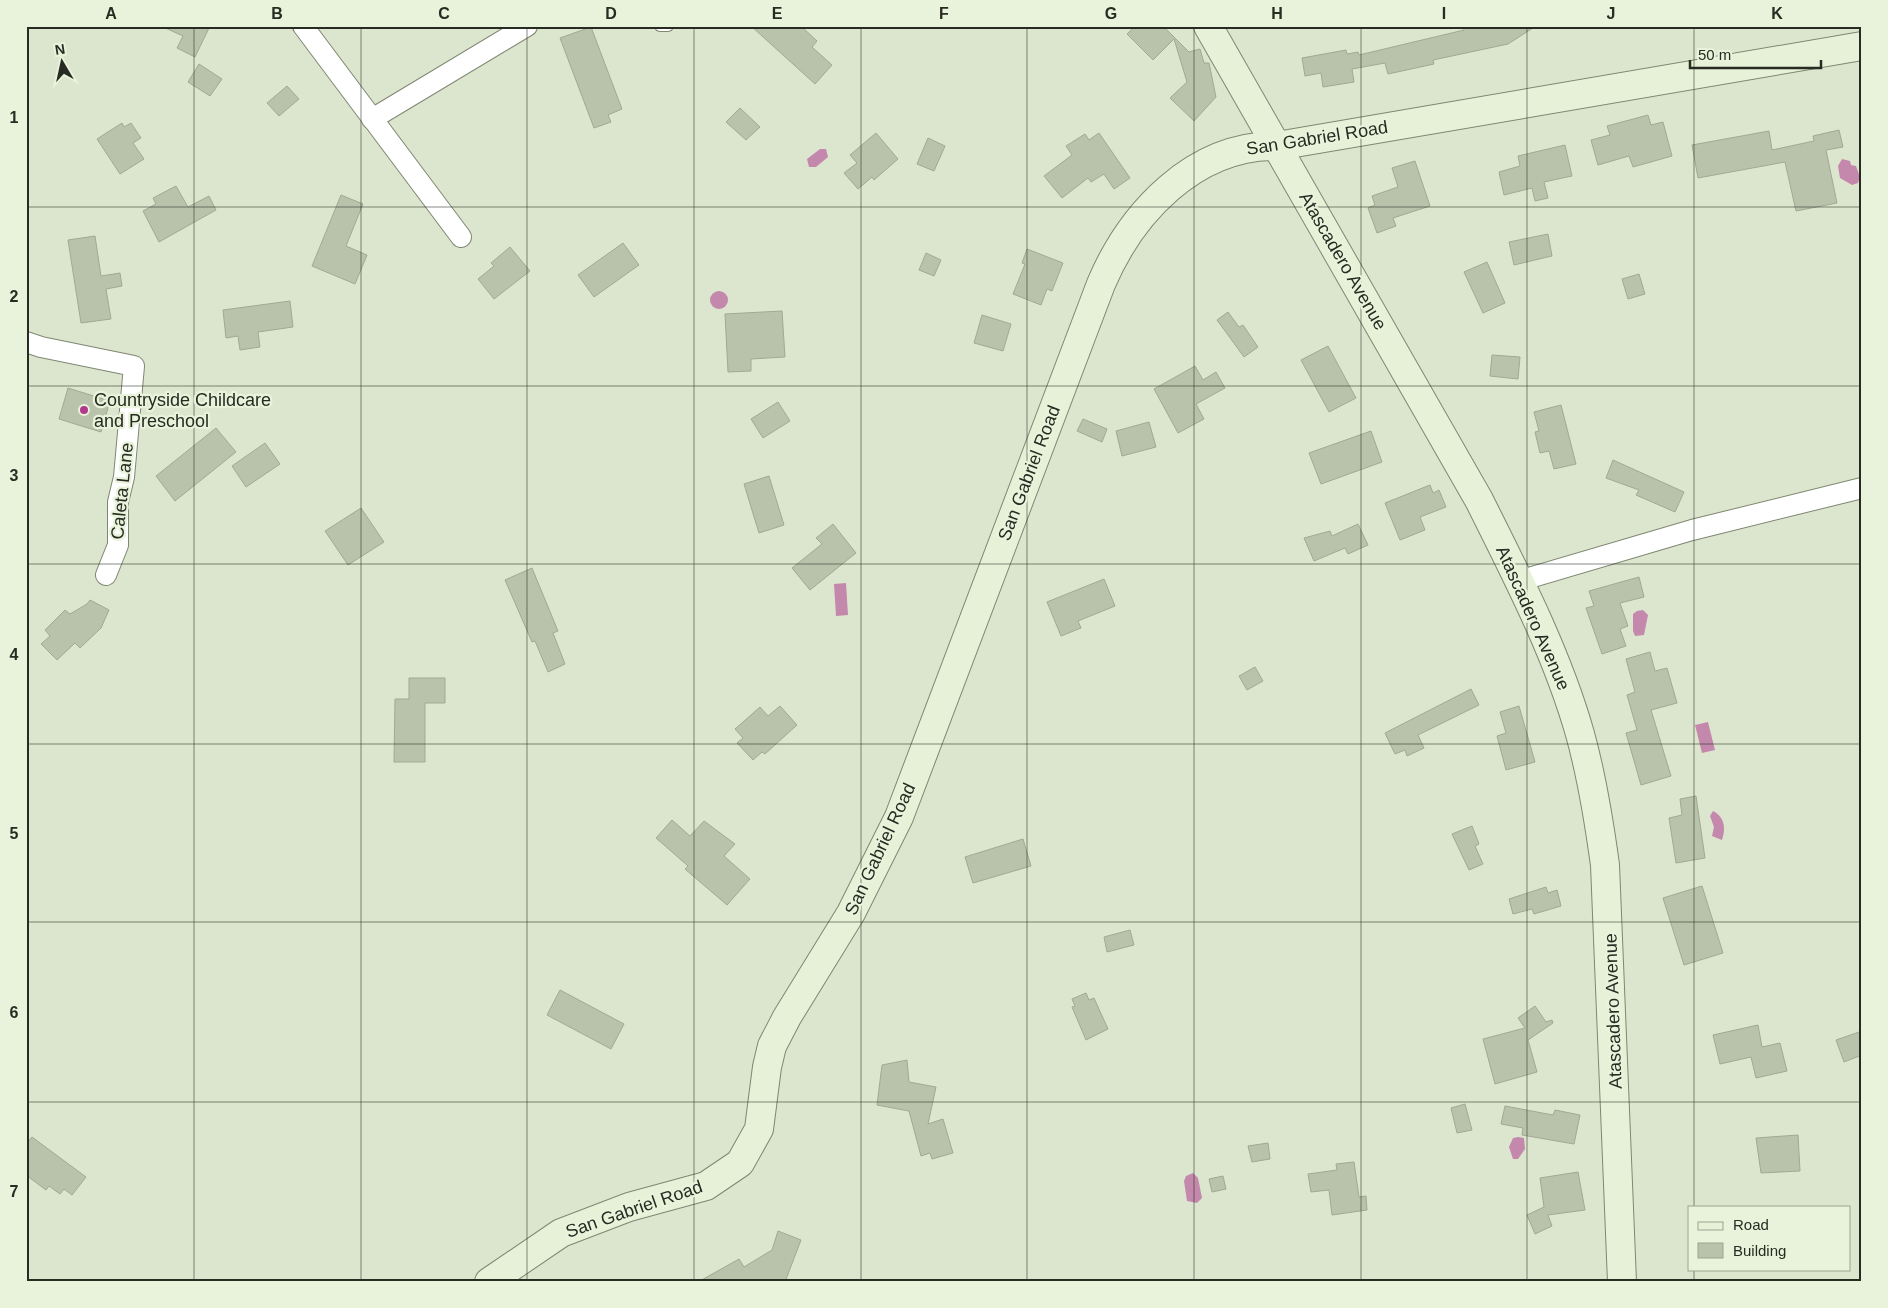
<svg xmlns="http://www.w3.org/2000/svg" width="1888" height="1308" viewBox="0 0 1888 1308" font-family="Helvetica,sans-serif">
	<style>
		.water { fill: #c488ad }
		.building { fill: #b9c3ab; stroke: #a0a992 }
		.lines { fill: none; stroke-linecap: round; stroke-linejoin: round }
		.lane-casing { stroke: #7e8771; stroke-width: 12 }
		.street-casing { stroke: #7e8771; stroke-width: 22 }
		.secondary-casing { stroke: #7e8771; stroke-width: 30 }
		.lane { stroke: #fff; stroke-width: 10 }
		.street { stroke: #fff; stroke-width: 20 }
		.secondary { stroke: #e7f1d7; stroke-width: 28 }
		.grid { fill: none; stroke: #272b22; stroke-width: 1; stroke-opacity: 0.55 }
		.poi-dot { fill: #b2398d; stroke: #e9f3db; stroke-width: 2 }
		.labels { text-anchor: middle; stroke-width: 4.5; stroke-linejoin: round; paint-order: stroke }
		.street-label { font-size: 18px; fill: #272b22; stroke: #e9f3db }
		.poi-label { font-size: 18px; fill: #272b22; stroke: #e9f3db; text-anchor: start }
		.neatline { fill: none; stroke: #272b22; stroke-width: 2 }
		.grid-label { font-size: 16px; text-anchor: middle; font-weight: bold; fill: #272b22 }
	</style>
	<rect width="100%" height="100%" fill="#dce6ce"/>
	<g class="water">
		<polygon points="820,149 826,149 828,157 816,167 809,167 807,159"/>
		<polygon points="1842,159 1850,161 1851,165 1856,166 1860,177 1858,183 1852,185 1840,178 1838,166"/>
		<circle cx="719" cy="300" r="9"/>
		<polygon points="846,583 848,615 836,616 834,584"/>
		<polygon points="1643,610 1648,615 1644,635 1635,636 1633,631 1633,614 1637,611"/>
		<polygon points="1708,722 1715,750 1702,753 1695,725"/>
		<path d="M1713 811C1725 817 1726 829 1722 840L1712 836 1714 827 1710 816Z"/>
		<polygon points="1518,1137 1524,1138 1525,1149 1518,1159 1513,1159 1509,1147 1513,1138"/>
		<polygon points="1193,1173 1198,1178 1202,1198 1197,1203 1187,1201 1184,1181 1186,1176"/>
	</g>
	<g class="building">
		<polygon points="161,26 210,26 195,57 177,48 183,36"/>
		<polygon points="751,26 801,26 817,41 812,47 832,65 815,84"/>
		<polygon points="1135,26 1163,26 1189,52 1200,49 1204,63 1209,63 1216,97 1194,121 1170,98 1187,82 1174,39 1153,60 1127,34"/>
		<polygon points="1463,26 1536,26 1508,44 1433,60 1434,64 1388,74 1385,63 1352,69 1354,82 1323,87 1321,73 1305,76 1302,58 1346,50 1347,54 1358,52 1359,55 1464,30"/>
		<polygon points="591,27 622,109 608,115 611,122 594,128 560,38"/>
		<polygon points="199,64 222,79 210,96 188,82"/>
		<polygon points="287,86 299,99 279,116 267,103"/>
		<polygon points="740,108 760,127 746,140 726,122"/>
		<polygon points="1648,115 1651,125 1663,122 1672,156 1633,167 1629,156 1598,165 1591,140 1610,135 1607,126"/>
		<polygon points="122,123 124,127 131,123 141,138 133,143 144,159 120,174 97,139"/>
		<polygon points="1839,130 1843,147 1826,150 1837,203 1796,211 1785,162 1698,178 1692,145 1769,131 1772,150 1814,141 1813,136"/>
		<polygon points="876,133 898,159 874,180 872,177 858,189 844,173 857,163 850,155"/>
		<polygon points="1099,133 1130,178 1114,189 1104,174 1091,182 1088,178 1062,198 1044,176 1072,155 1066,146 1085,134 1089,140"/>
		<polygon points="928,138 945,146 934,171 917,164"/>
		<polygon points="1565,145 1572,176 1544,182 1548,198 1535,201 1532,188 1504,195 1499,172 1520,166 1518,156"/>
		<polygon points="1415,161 1430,206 1393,218 1396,226 1377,233 1368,208 1375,205 1372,196 1398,187 1392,168"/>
		<polygon points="176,186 188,207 209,196 216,210 159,242 143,211 156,204 153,198"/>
		<polygon points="341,195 363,204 346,246 367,255 355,284 312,266"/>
		<polygon points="1548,234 1552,256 1514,265 1509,242"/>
		<polygon points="95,236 101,276 120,273 122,286 106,289 111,319 81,323 68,240"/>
		<polygon points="623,243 639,265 594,297 578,275"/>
		<polygon points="510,247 530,271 494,299 478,279 494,266 491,263"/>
		<polygon points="1027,249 1063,263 1052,291 1047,289 1041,305 1013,294 1025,264 1022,263"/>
		<polygon points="926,253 941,260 934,276 919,270"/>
		<polygon points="1487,262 1505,303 1483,313 1464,272"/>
		<polygon points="1639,274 1645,294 1628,299 1622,279"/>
		<polygon points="290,301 293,327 258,332 260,347 240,350 238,336 226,338 223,310"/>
		<polygon points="782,311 785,357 751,359 751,371 728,372 725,314"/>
		<polygon points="1228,312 1239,327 1243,325 1258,347 1244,357 1217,320"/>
		<polygon points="982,315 1011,324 1003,351 974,343"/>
		<polygon points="1328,346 1356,398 1329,412 1301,360"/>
		<polygon points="1492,355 1520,357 1518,379 1490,376"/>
		<polygon points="1195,366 1203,380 1216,372 1225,388 1196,404 1204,419 1178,433 1154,389"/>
		<polygon points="68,388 110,401 101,432 59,419"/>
		<polygon points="778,402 790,421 763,438 751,419"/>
		<polygon points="1561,405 1576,464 1554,469 1549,451 1540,453 1535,432 1539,431 1534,412"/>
		<polygon points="1083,419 1107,429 1102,442 1077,431"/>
		<polygon points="1149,422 1156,447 1122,456 1116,431"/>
		<polygon points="216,428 236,452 175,501 156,476"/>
		<polygon points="1371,431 1382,462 1321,484 1309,453"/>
		<polygon points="265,443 280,464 246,487 232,466"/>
		<polygon points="1613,460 1684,492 1675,512 1636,495 1639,490 1606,478"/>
		<polygon points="769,476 784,525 759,533 744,484"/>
		<polygon points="1430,485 1433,493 1439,490 1446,507 1420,517 1425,530 1400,540 1385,503"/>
		<polygon points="361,508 384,542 348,565 325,531"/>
		<polygon points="833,524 856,553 810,590 792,568 822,544 816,538"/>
		<polygon points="1358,524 1368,545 1348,554 1345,548 1314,561 1304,538 1330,531 1332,536"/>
		<polygon points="532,568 558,631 553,633 565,664 548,672 535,641 532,642 505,580"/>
		<polygon points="1639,577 1644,597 1620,603 1628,626 1620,629 1626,646 1602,654 1586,608 1594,606 1589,591"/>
		<polygon points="1104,579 1115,606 1078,621 1081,628 1061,636 1047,602"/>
		<polygon points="90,600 109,610 101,628 80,648 75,643 57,660 41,644 50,636 45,630 65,610 70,614 87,604"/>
		<polygon points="1650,652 1655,671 1667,668 1677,703 1651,710 1671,776 1641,785 1626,733 1637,730 1627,695 1635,692 1626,659"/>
		<polygon points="1255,667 1263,681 1247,690 1239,676"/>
		<polygon points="409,678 445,678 445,703 425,703 425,762 394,762 395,699 409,699"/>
		<polygon points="1471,689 1479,705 1418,735 1424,748 1407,756 1405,750 1395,754 1385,733"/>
		<polygon points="780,706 797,725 765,754 762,752 753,760 737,743 743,738 735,729 760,707 768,716"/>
		<polygon points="1519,706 1535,762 1506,770 1497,736 1506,733 1500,712"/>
		<polygon points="1696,796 1705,858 1676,863 1669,818 1682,815 1680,799"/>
		<polygon points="672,820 690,836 704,821 735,844 724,856 750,879 727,905 685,869 688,866 656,838"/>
		<polygon points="1472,826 1479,844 1475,846 1483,864 1469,870 1452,834"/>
		<polygon points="1023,839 1031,866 973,883 965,857"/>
		<polygon points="1702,886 1723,953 1684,965 1663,898"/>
		<polygon points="1546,887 1548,893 1557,890 1561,906 1534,914 1532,909 1513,914 1509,899"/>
		<polygon points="1130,930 1134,945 1107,952 1104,937"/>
		<polygon points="560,990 624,1024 611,1049 547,1015"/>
		<polygon points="1086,993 1089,1000 1094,998 1108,1029 1086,1040 1072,1007 1075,1006 1072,999"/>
		<polygon points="1535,1006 1546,1022 1552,1020 1553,1023 1528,1040 1537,1072 1495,1084 1483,1039 1525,1028 1518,1018"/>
		<polygon points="1758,1025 1762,1047 1780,1043 1787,1071 1756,1078 1751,1057 1720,1064 1713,1035"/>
		<polygon points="1862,1031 1862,1055 1844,1062 1836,1040"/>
		<polygon points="907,1060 909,1082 936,1087 928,1124 943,1119 953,1153 932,1159 930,1153 921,1156 909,1111 877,1105 882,1065"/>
		<polygon points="1465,1104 1472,1130 1457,1133 1451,1108"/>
		<polygon points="1505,1106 1553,1115 1555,1110 1580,1115 1574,1144 1522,1135 1523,1128 1501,1124"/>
		<polygon points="1798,1135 1800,1171 1761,1173 1756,1138"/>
		<polygon points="32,1137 86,1177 72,1195 64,1189 60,1194 49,1186 46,1190 26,1175 26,1144"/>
		<polygon points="1268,1143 1270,1159 1252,1162 1248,1146"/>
		<polygon points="1354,1162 1359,1197 1366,1196 1367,1210 1332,1215 1329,1190 1311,1192 1308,1174 1337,1170 1336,1164"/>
		<polygon points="1578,1172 1585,1210 1548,1215 1552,1226 1535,1234 1527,1215 1544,1207 1540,1178"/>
		<polygon points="1223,1176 1226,1189 1212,1192 1209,1179"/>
		<polygon points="778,1231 801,1240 785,1282 698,1282 739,1259 744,1267 772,1250"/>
	</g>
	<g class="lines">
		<g class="lane-casing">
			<polyline id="lane" points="660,26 668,26"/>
		</g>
		<g class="street-casing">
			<g id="street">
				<polyline points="303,26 461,237"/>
				<polyline points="372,119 527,26"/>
				<polyline points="26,342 41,347 134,366 124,477 118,502 118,545 106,575"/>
				<polyline points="1519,581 1692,530 1862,488"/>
			</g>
		</g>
		<g class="secondary-casing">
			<g id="secondary">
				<path d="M1208 26 1479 500C1517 576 1557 653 1580 734 1592 777 1599 821 1605 865L1622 1282"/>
				<path d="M489 1282 561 1233 629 1207 706 1186 740 1163 759 1129 767 1067 772 1046 787 1017 851 913 899 817 1101 284C1131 213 1194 145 1277 146L1862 46"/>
			</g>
		</g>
		<use href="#lane" class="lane"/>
		<use href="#street" class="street"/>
		<use href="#secondary" class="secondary"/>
	</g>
	<path class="grid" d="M194 26V1282M361 26V1282M527 26V1282M694 26V1282M861 26V1282M1027 26V1282M1194 26V1282M1361 26V1282M1527 26V1282M1694 26V1207M26 207H1862M26 386H1862M26 564H1862M26 744H1862M26 922H1862M26 1102H1862M1694 1269V1282"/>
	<circle class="poi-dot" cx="84" cy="410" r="5"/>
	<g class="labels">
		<g class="street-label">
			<text transform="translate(1317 138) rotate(-9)" y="6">San Gabriel Road</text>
			<text transform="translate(1343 261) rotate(60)" y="6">Atascadero Avenue</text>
			<text transform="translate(1029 473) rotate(-69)" y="6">San Gabriel Road</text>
			<text transform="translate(122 491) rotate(-84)" y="6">Caleta Lane</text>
			<text transform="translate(1533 618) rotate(66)" y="6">Atascadero Avenue</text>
			<text transform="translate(880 849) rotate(-65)" y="6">San Gabriel Road</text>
			<text transform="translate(1613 1011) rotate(-92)" y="6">Atascadero Avenue</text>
			<text transform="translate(634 1209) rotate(-19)" y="6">San Gabriel Road</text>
		</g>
		<g class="poi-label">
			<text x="94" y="406">Countryside Childcare<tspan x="94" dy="21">and Preschool</tspan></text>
		</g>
	</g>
	<rect width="1888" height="1308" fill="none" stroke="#e9f3db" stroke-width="55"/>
	<rect x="1688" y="1206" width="162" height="65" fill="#e9f3db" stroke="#9ba391"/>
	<rect x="1698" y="1222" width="25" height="8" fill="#e7f1d7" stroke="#9ba391"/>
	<text x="1733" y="1230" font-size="15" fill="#272b22">Road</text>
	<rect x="1698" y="1243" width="25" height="15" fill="#b9c3ab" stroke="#9ba391"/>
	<text x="1733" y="1256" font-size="15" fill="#272b22">Building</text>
	<g transform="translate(62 62) rotate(351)" stroke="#e9f3db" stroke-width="4" paint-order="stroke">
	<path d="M0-4L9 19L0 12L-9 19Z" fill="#272b22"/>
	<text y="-8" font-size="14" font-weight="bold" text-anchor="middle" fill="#272b22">N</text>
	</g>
	<path d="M1690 60v8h131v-8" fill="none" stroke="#272b22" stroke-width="2.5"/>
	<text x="1698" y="60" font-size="15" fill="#272b22" stroke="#e9f3db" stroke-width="4" paint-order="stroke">50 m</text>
	<rect x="28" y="28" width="1832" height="1252" class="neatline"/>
	<g class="grid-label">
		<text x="111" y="19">A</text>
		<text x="277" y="19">B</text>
		<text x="444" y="19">C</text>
		<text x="611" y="19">D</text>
		<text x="777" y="19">E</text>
		<text x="944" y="19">F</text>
		<text x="1111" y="19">G</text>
		<text x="1277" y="19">H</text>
		<text x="1444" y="19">I</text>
		<text x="1611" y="19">J</text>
		<text x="1777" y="19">K</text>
		<text x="14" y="123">1</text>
		<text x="14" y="302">2</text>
		<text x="14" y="481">3</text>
		<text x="14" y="660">4</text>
		<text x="14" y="839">5</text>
		<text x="14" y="1018">6</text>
		<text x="14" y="1197">7</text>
	</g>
</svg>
